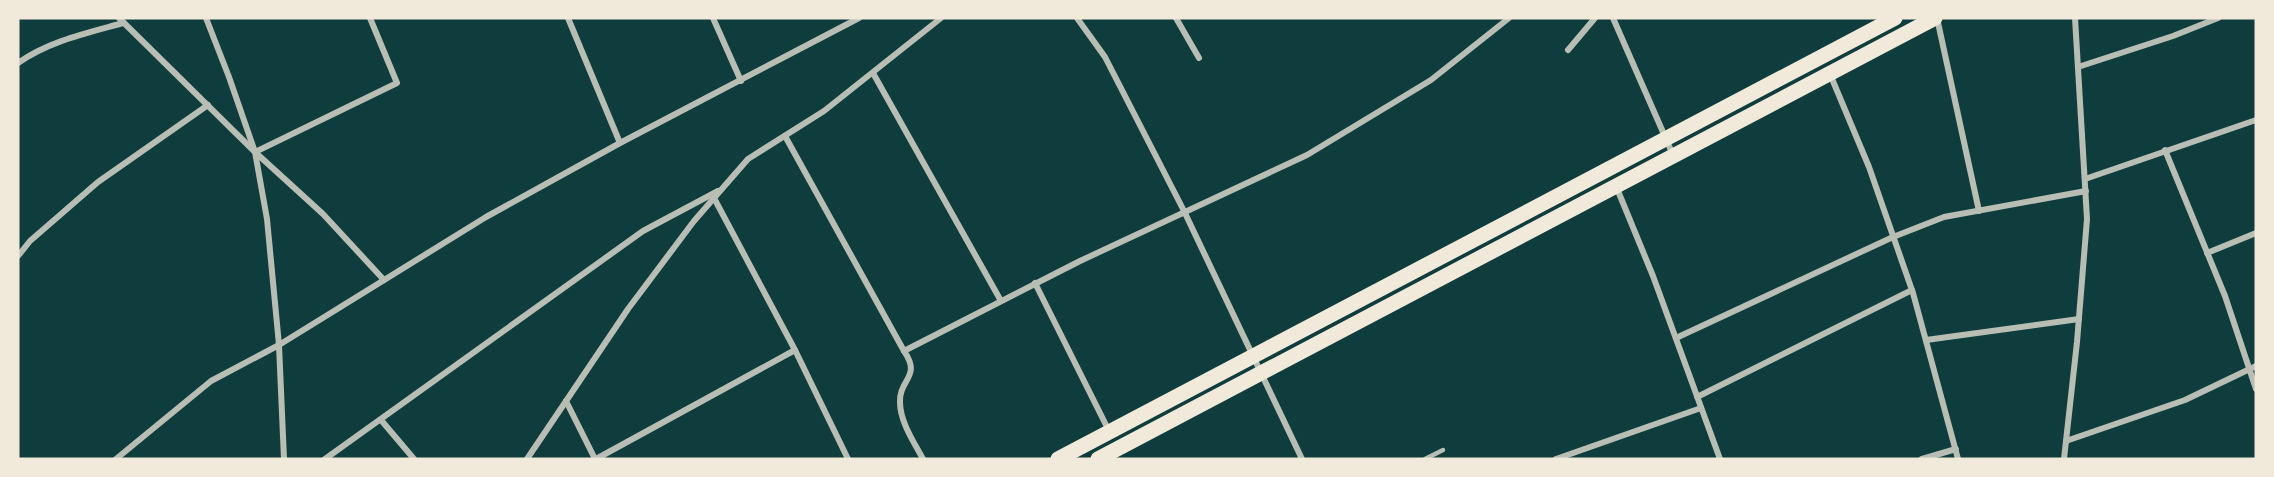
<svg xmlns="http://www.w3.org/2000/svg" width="2274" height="477" viewBox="0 0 2274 477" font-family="'Archivo Narrow',sans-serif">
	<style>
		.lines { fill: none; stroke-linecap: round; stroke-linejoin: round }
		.service { stroke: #b8beb3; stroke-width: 4.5 }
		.minor { stroke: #b8beb3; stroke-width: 6 }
		.primary { stroke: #f1e9da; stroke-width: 15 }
	</style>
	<rect width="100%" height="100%" fill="#0f3d3e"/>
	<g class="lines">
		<polyline class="service" points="1425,459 1443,450"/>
		<g class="minor">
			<polyline points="119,18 255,152 323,214 384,280"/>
			<polyline points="206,18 229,77 255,152 267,219 279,345 284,459"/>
			<polyline points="568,18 620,143"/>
			<polyline points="713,18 741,81"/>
			<polyline points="1077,18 1105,57 1184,211 1302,459"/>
			<polyline points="1176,18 1199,58"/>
			<polyline points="1613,18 1673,155"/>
			<polyline points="1937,18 1979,211"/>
			<polyline points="1568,50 1595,18"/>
			<path d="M18 63C49 41 87 33 123 23"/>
			<polyline points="2078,67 2173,36 2218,18"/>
			<polyline points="873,73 1001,301"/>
			<polyline points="1830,74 1869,167 1913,293 1958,459"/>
			<polyline points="785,136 904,351 1080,261 1307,155 1431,80 1509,18"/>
			<polyline points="2165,150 2225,296 2256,389"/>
			<polyline points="255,152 397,83 370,18"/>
			<polyline points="2085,179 2256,120"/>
			<polyline points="1616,186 1653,276 1720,459"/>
			<polyline points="714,198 795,350 848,459"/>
			<polyline points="2207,253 2256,233"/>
			<polyline points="18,256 30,241 98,182 208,105"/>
			<polyline points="1035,283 1109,431"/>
			<polyline points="1676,338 1893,237 1944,217 2086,191"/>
			<polyline points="1926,340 2079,319"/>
			<path d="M904 351C922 377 899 379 900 402 900 422 914 442 923 459"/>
			<polyline points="1697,397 1912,290"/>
			<polyline points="566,401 595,459"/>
			<polyline points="381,420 414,459"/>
			<polyline points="2066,441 2185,400 2256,366"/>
			<polyline points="116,459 211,381 279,345 486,217 620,143 859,18"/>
			<polyline points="325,459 643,231 718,191"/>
			<polyline points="527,459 628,309 694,221 748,159 824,111 941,18"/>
			<polyline points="596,459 795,350"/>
			<polyline points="1556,459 1701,408"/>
			<polyline points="1922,459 1956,449"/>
			<polyline points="2064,459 2077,342 2087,219 2075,18"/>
		</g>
		<g class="primary">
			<polyline points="1058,459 1895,18"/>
			<polyline points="1098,459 1935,18"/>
		</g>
	</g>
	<rect width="2274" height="477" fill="none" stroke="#f1e9da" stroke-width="39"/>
</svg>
